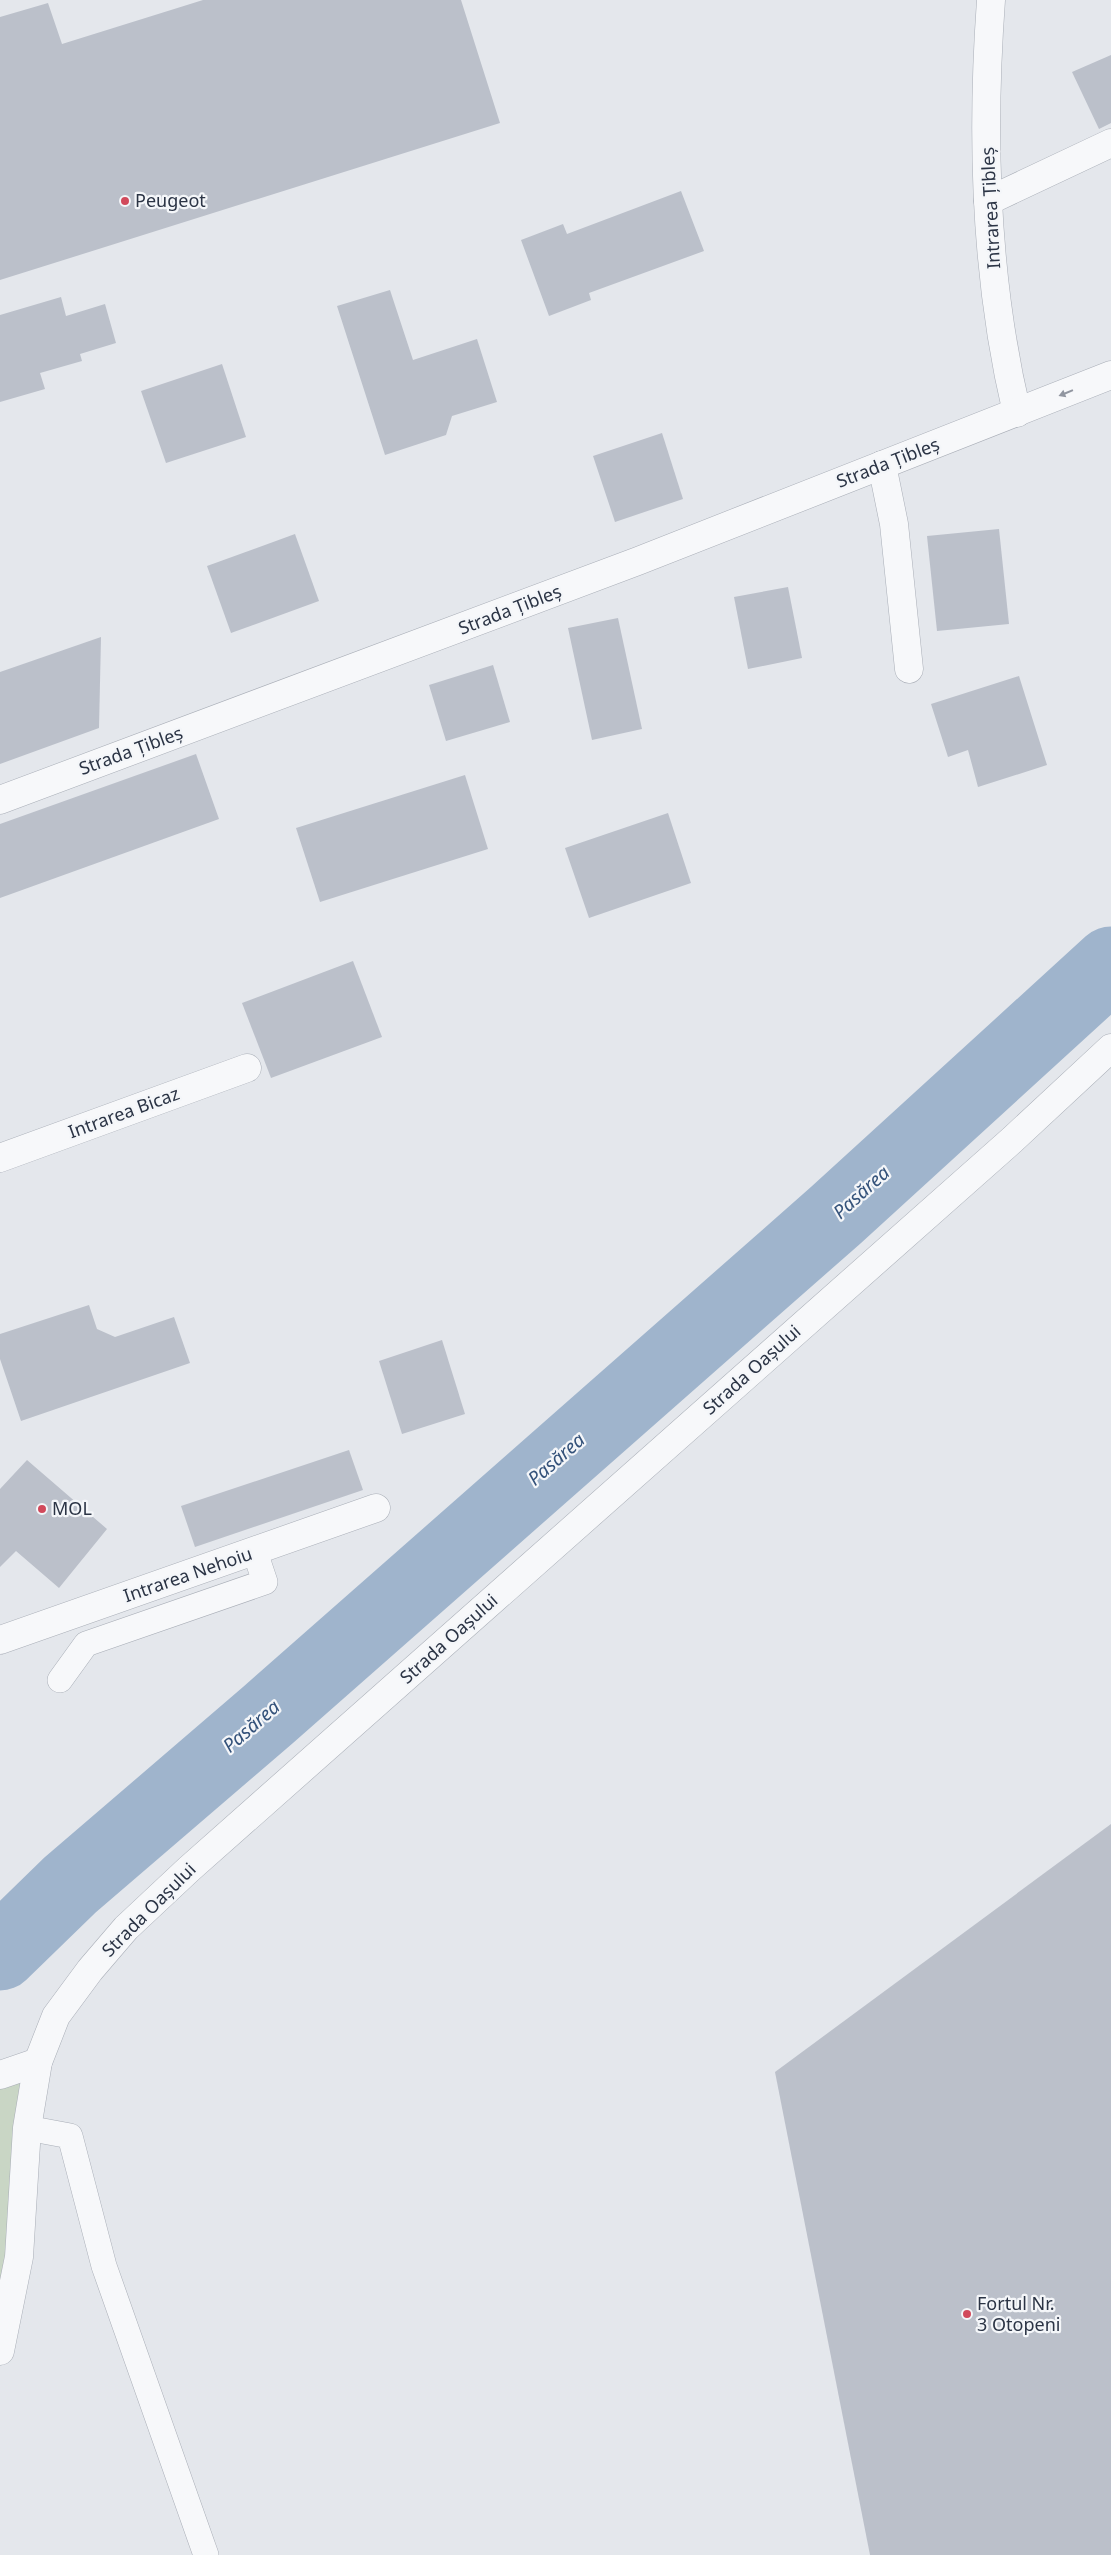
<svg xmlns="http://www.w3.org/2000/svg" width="1111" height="2555" viewBox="0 0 1111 2555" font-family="'Noto Sans',sans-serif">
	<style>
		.green { fill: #c9d6c5 }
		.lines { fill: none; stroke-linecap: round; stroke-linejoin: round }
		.river { stroke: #9fb4cc; stroke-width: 75 }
		.building { fill: #bbc0ca }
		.service-casing { stroke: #a9aeb7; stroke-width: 26 }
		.minor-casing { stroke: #a9aeb7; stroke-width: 29 }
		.tertiary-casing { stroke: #a9aeb7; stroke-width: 29 }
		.service { stroke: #f7f8fa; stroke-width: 25 }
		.minor { stroke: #f7f8fa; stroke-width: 28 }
		.tertiary { stroke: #f7f8fa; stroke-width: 28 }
		.oneway { fill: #9196a0 }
		.poi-dot { fill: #d1495b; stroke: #f4f6f9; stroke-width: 2 }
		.labels { text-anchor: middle; stroke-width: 4.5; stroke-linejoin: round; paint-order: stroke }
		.poi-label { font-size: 18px; fill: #2b3445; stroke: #f4f6f9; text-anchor: start }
		.street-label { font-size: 18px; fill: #2b3445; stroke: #f4f6f9 }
		.water-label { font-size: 19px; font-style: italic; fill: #34527a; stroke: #f4f6f9 }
	</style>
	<rect width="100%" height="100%" fill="#e4e7ec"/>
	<polygon class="green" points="38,2062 0,2351 0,2075"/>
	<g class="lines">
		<polyline class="river" points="0,1953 70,1885 268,1715 836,1215 1111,964"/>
	</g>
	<g class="building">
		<polygon points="203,0 461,0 500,123 0,280 0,17 48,3 62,44"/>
		<polygon points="1111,55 1111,123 1099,129 1072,72"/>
		<polygon points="681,191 704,251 589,293 591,300 549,316 521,240 563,224 567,234"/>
		<polygon points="390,290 413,360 477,339 497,402 452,416 446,435 385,455 337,306"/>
		<polygon points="61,297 66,316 105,304 116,343 80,354 82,361 40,373 45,389 0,402 0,315"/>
		<polygon points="222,364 246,437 166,463 141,391"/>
		<polygon points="662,433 683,499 615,522 593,456"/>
		<polygon points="999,529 1009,624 937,631 927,536"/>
		<polygon points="295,534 319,601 231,633 207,566"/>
		<polygon points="788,587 802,658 748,669 734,597"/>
		<polygon points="618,618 642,729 592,740 568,628"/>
		<polygon points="101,637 99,728 0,764 0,672"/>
		<polygon points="493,665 510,722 446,741 429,685"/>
		<polygon points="1019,676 1047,765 978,787 968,750 948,757 931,704"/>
		<polygon points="196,754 219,819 0,898 0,824"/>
		<polygon points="465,775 488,849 320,902 296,828"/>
		<polygon points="668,813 691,883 589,918 565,848"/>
		<polygon points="353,961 382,1037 271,1078 242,1003"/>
		<polygon points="89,1305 97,1329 115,1337 174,1317 190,1363 21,1421 0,1359 0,1334"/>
		<polygon points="442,1340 465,1414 402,1434 379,1361"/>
		<polygon points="349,1450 363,1490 195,1547 181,1506"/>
		<polygon points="27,1460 107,1529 59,1588 16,1551 0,1567 0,1489"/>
		<polygon points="1111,1824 1111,2555 870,2555 775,2072"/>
	</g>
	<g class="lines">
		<g class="service-casing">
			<g id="service">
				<polyline points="60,1680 86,1644 265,1582 255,1552"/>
				<polyline points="27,2128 70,2136 104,2266 206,2555"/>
			</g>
		</g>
		<g class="minor-casing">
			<g id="minor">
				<path d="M991 0C981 137 985 279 1017 413"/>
				<polyline points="988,201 1111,143"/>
				<polyline points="882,465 894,524 909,669"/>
				<polyline points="0,800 638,561 1111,375"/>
				<polyline points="0,1158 247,1068"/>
				<polyline points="0,1640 376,1508"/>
				<polyline points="0,2075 38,2062"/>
			</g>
		</g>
		<g class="tertiary-casing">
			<polyline id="tertiary" points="0,2351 19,2257 27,2128 38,2062 56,2016 90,1970 126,1928 189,1869 1012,1140 1111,1048"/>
		</g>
		<use href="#service" class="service"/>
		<use href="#minor" class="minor"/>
		<use href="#tertiary" class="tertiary"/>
	</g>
	<defs><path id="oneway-solid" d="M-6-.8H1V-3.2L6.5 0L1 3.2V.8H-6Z" transform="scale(1.25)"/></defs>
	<use class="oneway" href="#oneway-solid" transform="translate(1066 393) rotate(158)"/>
	<g class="poi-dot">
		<circle cx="125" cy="201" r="5"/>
		<circle cx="42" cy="1509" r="5"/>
		<circle cx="967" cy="2314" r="5"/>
	</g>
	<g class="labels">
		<g class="poi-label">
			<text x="135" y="207">Peugeot</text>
			<text x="52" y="1515">MOL</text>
			<text x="977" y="2310">Fortul Nr.<tspan x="977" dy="21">3 Otopeni</tspan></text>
		</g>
		<g class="street-label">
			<text transform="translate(991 208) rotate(-93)" y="6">Intrarea Țibleș</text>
			<text transform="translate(888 463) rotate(-21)" y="6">Strada Țibleș</text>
			<text transform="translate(510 610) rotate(-21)" y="6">Strada Țibleș</text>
			<text transform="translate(131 751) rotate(-20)" y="6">Strada Țibleș</text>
			<text transform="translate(124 1113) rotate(-20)" y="6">Intrarea Bicaz</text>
			<text transform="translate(752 1370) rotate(-42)" y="6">Strada Oașului</text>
			<text transform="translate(188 1575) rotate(-19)" y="6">Intrarea Nehoiu</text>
			<text transform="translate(449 1639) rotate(-42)" y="6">Strada Oașului</text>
			<text transform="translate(149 1910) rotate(-45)" y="6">Strada Oașului</text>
		</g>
		<g class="water-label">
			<text transform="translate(861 1192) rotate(-42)" y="7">Pasărea</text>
			<text transform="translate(556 1459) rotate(-41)" y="7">Pasărea</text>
			<text transform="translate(251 1726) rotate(-41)" y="7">Pasărea</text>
		</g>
	</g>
</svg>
